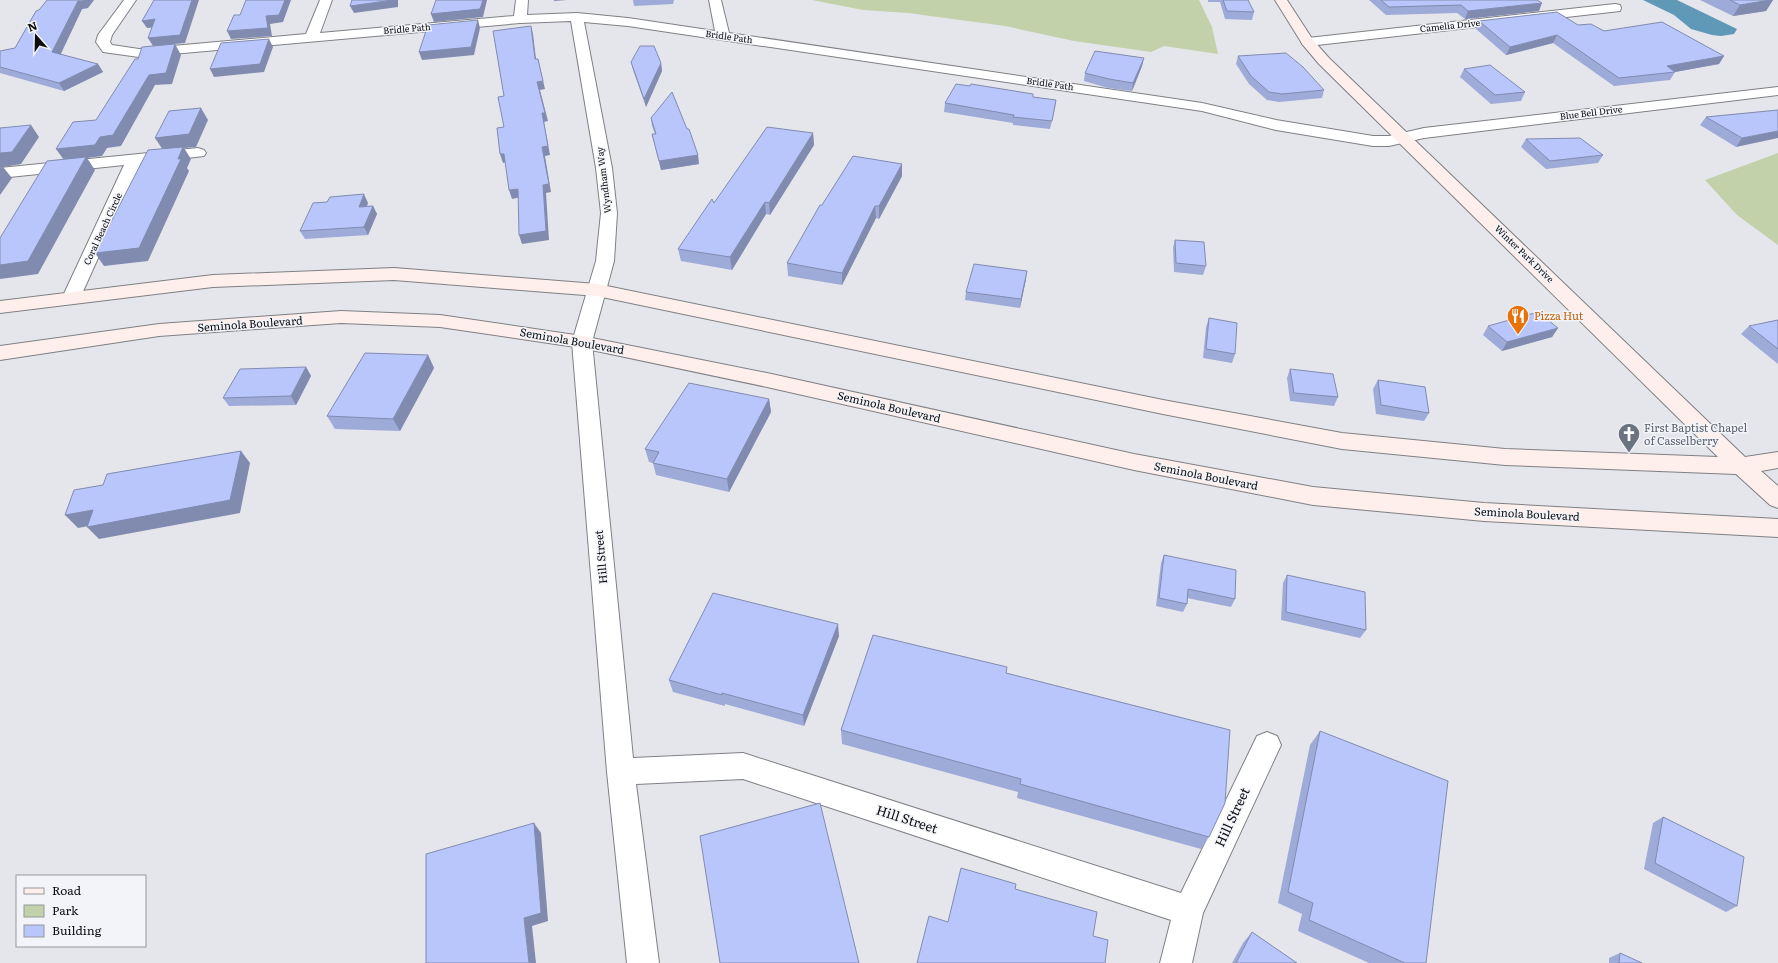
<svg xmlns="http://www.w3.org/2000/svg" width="1778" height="963" viewBox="0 0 1778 963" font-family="Literata,serif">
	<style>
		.green { fill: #c2d1aa }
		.water { fill: #6099b8 }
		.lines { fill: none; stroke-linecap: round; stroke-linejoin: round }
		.street-casing { stroke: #7e8084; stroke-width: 2 }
		.secondary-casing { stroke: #7e8084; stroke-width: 2 }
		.street { fill: #fff; fill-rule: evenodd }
		.secondary { fill: #feefec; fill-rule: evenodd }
		.wall { fill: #9eaad8 }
		.shaded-wall { fill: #818bb0 }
		.building { fill: #b8c6fb; stroke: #818bb0 }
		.labels { text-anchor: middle; stroke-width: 3; stroke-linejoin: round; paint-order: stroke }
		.far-street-label { font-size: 9px; fill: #0d0d0f; stroke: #f2f4f9 }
		.food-label { font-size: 11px; fill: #c56008; stroke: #f2f4f9; text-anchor: start }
		.street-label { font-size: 11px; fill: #0d0d0f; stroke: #f2f4f9 }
		.worship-label { font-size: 11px; fill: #5b616d; stroke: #f2f4f9; text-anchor: start }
		.near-street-label { font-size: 13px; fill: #0d0d0f; stroke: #f2f4f9 }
	</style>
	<rect width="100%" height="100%" fill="#e5e6ec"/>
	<g class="green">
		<polygon points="812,0 1199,0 1212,27 1218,54 1164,46 1151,52 1074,41 1005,26 908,13 863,10"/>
		<polygon points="1778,153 1778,245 1737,215 1705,180"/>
	</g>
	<polygon class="water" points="1643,0 1677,0 1737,29 1734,34 1721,36 1712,35 1691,29 1674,15"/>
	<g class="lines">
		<g class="street-casing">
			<g id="street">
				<polygon points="124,0 136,0 112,35 110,42 112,45 139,49 306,34 320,0 332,0 320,33 514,16 516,0 528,0 527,15 577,13 628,18 715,31 709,0 721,0 729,33 1202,103 1276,120 1373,136 1389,136 1424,128 1778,87 1778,95 1424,138 1389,146 1373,146 1276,130 1202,111 628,26 584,22 612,168 617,213 614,261 592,342 633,758 743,753 1181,893 1257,736 1267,732 1277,736 1281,745 1203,913 1192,963 1160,963 1171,920 743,779 636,784 659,963 627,963 607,772 572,342 596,261 601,213 596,168 571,21 520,23 139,57 103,52 96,42 98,35"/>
				<polygon points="1615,4 1620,5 1621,8 1620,11 1308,46 1303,45 1301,42 1303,39 1308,38"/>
				<polygon points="198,148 204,150 206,153 204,156 141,163 80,298 78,302 71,304 64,302 62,298 124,165 0,178 0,168"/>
			</g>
		</g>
		<g class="secondary-casing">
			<g id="secondary">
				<polygon points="1275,0 1287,0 1313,40 1329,58 1745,457 1778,452 1778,468 1761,471 1778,486 1778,508 1770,505 1736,474 1505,465 1342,449 1163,414 597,296 394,280 213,287 0,313 0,301 213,275 394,268 597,284 1163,400 1342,433 1505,449 1718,457 1319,64 1303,45"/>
				<polygon points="341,311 440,315 582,336 767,373 1134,454 1313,487 1484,503 1778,519 1778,537 1484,521 1313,505 1134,470 767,387 582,348 440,327 341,323 159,336 0,360 0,346 159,324"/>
			</g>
		</g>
		<use href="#street" class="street"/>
		<use href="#secondary" class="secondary"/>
	</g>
	<g class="wall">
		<polygon points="633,0 674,0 673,4 634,6"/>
		<polygon points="1208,0 1248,0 1254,12 1252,20 1225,19 1220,2 1208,2"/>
		<polygon points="1369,0 1537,0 1539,11 1465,19 1457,13 1386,15"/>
		<polygon points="1700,0 1773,0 1766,11 1733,16"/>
		<polygon points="88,8 82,9 60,54 98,64 103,72 64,91 0,73 0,51 15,48 36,11"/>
		<polygon points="1479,21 1578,25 1724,56 1719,64 1675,72 1670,80 1614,86 1553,43 1506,55 1476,29"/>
		<polygon points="1238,56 1324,90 1322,98 1279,102 1267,100 1249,84 1236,64"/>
		<polygon points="1144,58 1142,66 1132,91 1108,88 1084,81 1085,73"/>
		<polygon points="631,62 661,63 662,71 646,107 633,70"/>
		<polygon points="1464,69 1525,92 1521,101 1491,104 1460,77"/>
		<polygon points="1033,97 1056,100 1055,108 1050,129 1013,125 1013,123 944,112 945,103"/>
		<polygon points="1778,110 1736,147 1700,125 1706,117"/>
		<polygon points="651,118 699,164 661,170 652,134 655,134 652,126"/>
		<polygon points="813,133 814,145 770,215 766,214 732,270 681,261 678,249 714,203"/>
		<polygon points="1526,139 1603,155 1598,163 1546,169 1521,147"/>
		<polygon points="902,164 902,176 879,219 876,218 842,285 788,276 787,263 822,205"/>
		<polygon points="368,203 367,206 373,206 377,214 368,235 305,239 300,231"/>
		<polygon points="1175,240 1206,266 1203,275 1174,272 1173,248"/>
		<polygon points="1026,279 1020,308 965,300 966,292"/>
		<polygon points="1209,318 1235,354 1232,363 1203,358 1206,327"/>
		<polygon points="1778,320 1778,364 1741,334 1749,326"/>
		<polygon points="1488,326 1558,328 1552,337 1502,351 1483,335"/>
		<polygon points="428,355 434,368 400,431 335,429 327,416"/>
		<polygon points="306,367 311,376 296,405 229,406 223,398"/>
		<polygon points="1290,369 1338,397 1334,406 1290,401 1287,378"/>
		<polygon points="1378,380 1429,413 1424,421 1376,414 1373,389"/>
		<polygon points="769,399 771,412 729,492 656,475 653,463 649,462 645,449"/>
		<polygon points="1164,555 1235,599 1231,607 1187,598 1187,604 1183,612 1156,606 1161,563"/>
		<polygon points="1287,575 1366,630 1360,638 1281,620 1283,583"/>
		<polygon points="839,636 804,726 725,704 725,706 673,692 669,680"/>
		<polygon points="1006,673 1209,837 1201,849 1017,798 1018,792 842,744 841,730"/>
		<polygon points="1320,731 1426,963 1369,963 1298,931 1302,914 1278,903 1310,745"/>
		<polygon points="1663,817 1737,906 1726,912 1644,869 1653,823"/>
		<polygon points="1252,932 1297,963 1232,963 1243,943"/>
		<polygon points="1620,953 1642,963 1609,963 1609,958"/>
	</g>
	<g class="shaded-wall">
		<polygon points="84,0 94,0 88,8 82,9 58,60 52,52 78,1"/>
		<polygon points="192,0 199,0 185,43 153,46 148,38"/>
		<polygon points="285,0 291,0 283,22 270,24 272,36 231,39 227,31"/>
		<polygon points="393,0 398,0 398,7 354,13 350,6"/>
		<polygon points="483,0 487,0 483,17 434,22 431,14"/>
		<polygon points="554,0 567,0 554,1"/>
		<polygon points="1770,0 1773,0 1766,11 1733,16 1740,5"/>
		<polygon points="1542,3 1539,11 1465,19 1468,11"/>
		<polygon points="155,19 160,27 147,28 142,21"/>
		<polygon points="478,20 480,28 474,55 422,60 419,52"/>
		<polygon points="531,26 533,34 537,67 535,59"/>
		<polygon points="1557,35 1553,43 1506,55 1510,47"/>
		<polygon points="269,39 273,47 264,72 214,77 210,69"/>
		<polygon points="175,44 181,55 172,84 155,85 121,146 107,148 102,156 87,158 95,170 38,274 0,279 0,265 64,160 56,149 100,137 149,75"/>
		<polygon points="1724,56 1719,64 1675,72 1667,66"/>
		<polygon points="1144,58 1142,66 1132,91 1133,83"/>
		<polygon points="538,59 545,89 540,90 548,121 544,122 550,155 545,156 551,192 546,193 549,240 522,244 519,235 543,185 542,113 537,82"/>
		<polygon points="661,63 662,71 646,107 644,99"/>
		<polygon points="98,64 103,72 64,91 59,83"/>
		<polygon points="201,108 208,120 196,147 184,148 191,159 187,168 189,171 148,261 104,266 95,253 163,150 155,138"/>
		<polygon points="31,125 39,137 21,164 3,167 12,178 0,195 0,153"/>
		<polygon points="1778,131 1778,138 1736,147 1742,138"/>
		<polygon points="813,133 814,145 770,215 769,203"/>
		<polygon points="500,154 504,154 507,162 503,163"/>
		<polygon points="698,155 699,164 661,170 659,161"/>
		<polygon points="902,164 902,176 879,219 879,206"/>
		<polygon points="518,189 521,197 512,199 509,190"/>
		<polygon points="364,194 368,203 363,215 359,207"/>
		<polygon points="765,202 766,214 732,270 730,257"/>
		<polygon points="373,206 377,214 368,235 364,227"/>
		<polygon points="875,206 876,218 842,285 842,273"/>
		<polygon points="1027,271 1026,279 1020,308 1021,299"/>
		<polygon points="1558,328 1552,337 1502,351 1507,342"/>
		<polygon points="428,355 434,368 400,431 393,419"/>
		<polygon points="306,367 311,376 296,405 291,396"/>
		<polygon points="769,399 771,412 729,492 727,479"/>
		<polygon points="241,451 250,463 240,513 99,539 87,527"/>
		<polygon points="93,510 105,523 78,528 65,515"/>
		<polygon points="838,624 839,636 804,726 803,715"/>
		<polygon points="534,823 541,833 548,921 532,926 536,963 529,963 524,918"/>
	</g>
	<g class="building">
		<polygon points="47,0 84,0 83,1 78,1 52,52 98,64 59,83 0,67 0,51 15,48 36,11 39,10"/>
		<polygon points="154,0 192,0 180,35 148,38 155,19 142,21"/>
		<polygon points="246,0 285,0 279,15 266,16 268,28 227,31 234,15 240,15"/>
		<polygon points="352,0 393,0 350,6"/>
		<polygon points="436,0 483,0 480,9 431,14"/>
		<polygon points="1223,0 1248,0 1254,12 1227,11"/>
		<polygon points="1381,0 1537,0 1542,3 1468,11 1461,5 1389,7"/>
		<polygon points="1730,0 1770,0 1740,5"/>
		<polygon points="1557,12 1578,25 1591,24 1604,31 1662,22 1724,56 1667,66 1675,72 1619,78 1557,35 1510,47 1479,21"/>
		<polygon points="478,20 471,47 419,52 428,25"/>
		<polygon points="531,26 535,59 538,59 543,81 537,82 545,113 542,113 548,146 542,147 549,184 543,185 546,231 519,235 518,189 509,190 504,154 500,154 497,128 504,127 498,97 504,96 493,31"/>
		<polygon points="269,39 260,64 210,69 221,43"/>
		<polygon points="175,44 166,73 149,75 113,135 100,137 95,145 56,149 73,122 96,120 135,59 138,59 142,47"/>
		<polygon points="640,46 654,46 661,63 644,99 631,62"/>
		<polygon points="1095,51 1144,58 1133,83 1109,79 1085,73"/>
		<polygon points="1286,53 1303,67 1324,90 1282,94 1269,92 1251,76 1238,56"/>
		<polygon points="1490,65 1525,92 1495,95 1464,69"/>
		<polygon points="956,84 970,86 971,84 1033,94 1033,97 1056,100 1052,121 1013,117 1014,115 945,103"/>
		<polygon points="672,92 687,129 689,129 698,155 659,161 652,134 656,134 651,118"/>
		<polygon points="201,108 189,134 155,138 169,111"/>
		<polygon points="1778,110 1778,131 1742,138 1706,117"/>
		<polygon points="31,125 12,152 0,153 0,128"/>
		<polygon points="767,127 813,133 769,203 765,202 730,257 678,249 712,199 714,203"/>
		<polygon points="1580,138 1603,155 1550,161 1526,139"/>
		<polygon points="183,147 178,159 181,159 139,248 95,253 148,150"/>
		<polygon points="853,156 902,164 879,206 875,206 842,273 787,263 820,205 822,205"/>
		<polygon points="86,157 28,261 0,265 0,238 47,161"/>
		<polygon points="364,194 359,207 373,206 364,227 300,231 313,203 327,202 330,197"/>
		<polygon points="1175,240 1204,242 1206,266 1176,263"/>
		<polygon points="974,264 1027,271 1021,299 966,292"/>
		<polygon points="1538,312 1558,328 1507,342 1488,326"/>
		<polygon points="1209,318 1237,323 1235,354 1206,349"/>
		<polygon points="1778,320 1778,349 1749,326"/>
		<polygon points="365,353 428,355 393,419 327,416"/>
		<polygon points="306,367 291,396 223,398 240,369"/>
		<polygon points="1290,369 1333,374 1338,397 1294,393"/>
		<polygon points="1378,380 1425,387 1429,413 1381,405"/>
		<polygon points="689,383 769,399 727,479 653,463 659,452 645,449"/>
		<polygon points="241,451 230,500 87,527 93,510 65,515 74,490 103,485 107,474"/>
		<polygon points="1164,555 1236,570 1235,599 1188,589 1187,604 1159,598"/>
		<polygon points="1287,575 1365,592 1366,630 1286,612"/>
		<polygon points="713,593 838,624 803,715 722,693 722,695 669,680"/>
		<polygon points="873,635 1007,667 1006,673 1230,730 1225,803 1209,837 1020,784 1021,779 841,730"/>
		<polygon points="1320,731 1448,781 1426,963 1405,963 1309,920 1313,903 1288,892"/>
		<polygon points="820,803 859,963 720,963 700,836"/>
		<polygon points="1663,817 1744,857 1737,906 1655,863"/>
		<polygon points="534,823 541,913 524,918 529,963 426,963 426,854"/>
		<polygon points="961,868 1016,884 1015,889 1097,912 1093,936 1108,940 1105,963 917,963 929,916 948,922"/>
		<polygon points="1252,932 1297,963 1236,963"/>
		<polygon points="1620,953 1642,963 1619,963"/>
	</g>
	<defs>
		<g id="restaurant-pin" transform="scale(1.15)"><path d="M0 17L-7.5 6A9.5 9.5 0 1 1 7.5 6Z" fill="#e8710a" stroke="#f2f4f9"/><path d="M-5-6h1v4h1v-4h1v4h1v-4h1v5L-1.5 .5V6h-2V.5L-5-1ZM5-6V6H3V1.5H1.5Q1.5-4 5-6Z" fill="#fff"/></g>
		<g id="church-pin" transform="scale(1.15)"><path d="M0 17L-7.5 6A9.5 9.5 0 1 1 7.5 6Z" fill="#6b7280" stroke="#f2f4f9"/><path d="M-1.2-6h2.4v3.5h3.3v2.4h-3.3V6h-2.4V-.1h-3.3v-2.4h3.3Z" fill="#fff"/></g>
	</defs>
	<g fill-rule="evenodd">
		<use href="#restaurant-pin" x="1518" y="316"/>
		<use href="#church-pin" x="1629" y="434"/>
	</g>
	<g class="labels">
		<g class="far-street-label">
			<text transform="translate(1450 26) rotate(-6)" y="3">Camelia Drive</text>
			<text transform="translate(407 29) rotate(-5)" y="3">Bridle Path</text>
			<text transform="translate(729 37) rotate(8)" y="3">Bridle Path</text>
			<text transform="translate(1050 84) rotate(8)" y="3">Bridle Path</text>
			<text transform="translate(1591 113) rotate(-7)" y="3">Blue Bell Drive</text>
			<text transform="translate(604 180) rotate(-97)" y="3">Wyndham Way</text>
			<text transform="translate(103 229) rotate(-65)" y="3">Coral Beach Circle</text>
			<text transform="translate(1524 254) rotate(44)" y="3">Winter Park Drive</text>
		</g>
		<g class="food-label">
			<text x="1534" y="320">Pizza Hut</text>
		</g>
		<g class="street-label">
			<text transform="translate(250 324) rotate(-4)" y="4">Seminola Boulevard</text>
			<text transform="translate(572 341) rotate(10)" y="4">Seminola Boulevard</text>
			<text transform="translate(889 407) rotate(13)" y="4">Seminola Boulevard</text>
			<text transform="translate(1206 476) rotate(11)" y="4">Seminola Boulevard</text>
			<text transform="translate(1527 514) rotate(3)" y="4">Seminola Boulevard</text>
			<text transform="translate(601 557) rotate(-95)" y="4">Hill Street</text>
		</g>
		<g class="worship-label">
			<text x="1644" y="432">First Baptist Chapel<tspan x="1644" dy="13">of Casselberry</tspan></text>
		</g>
		<g class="near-street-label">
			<text transform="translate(1232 817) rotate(-65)" y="5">Hill Street</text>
			<text transform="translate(907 819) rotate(18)" y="5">Hill Street</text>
		</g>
	</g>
	<rect x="16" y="875" width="130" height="72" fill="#f2f4f9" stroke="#96989b"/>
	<rect x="24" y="888" width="20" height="6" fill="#feefec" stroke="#96989b"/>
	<text x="52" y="895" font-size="12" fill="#0d0d0f">Road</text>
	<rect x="24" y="905" width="20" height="12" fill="#c2d1aa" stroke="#96989b"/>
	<text x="52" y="915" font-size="12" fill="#0d0d0f">Park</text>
	<rect x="24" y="925" width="20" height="12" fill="#b8c6fb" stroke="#96989b"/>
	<text x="52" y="935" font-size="12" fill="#0d0d0f">Building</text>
	<g transform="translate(36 36) rotate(340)" stroke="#f2f4f9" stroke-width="3" paint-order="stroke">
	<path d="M0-3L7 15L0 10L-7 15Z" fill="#0d0d0f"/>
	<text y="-6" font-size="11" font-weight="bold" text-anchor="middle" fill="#0d0d0f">N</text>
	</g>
</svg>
